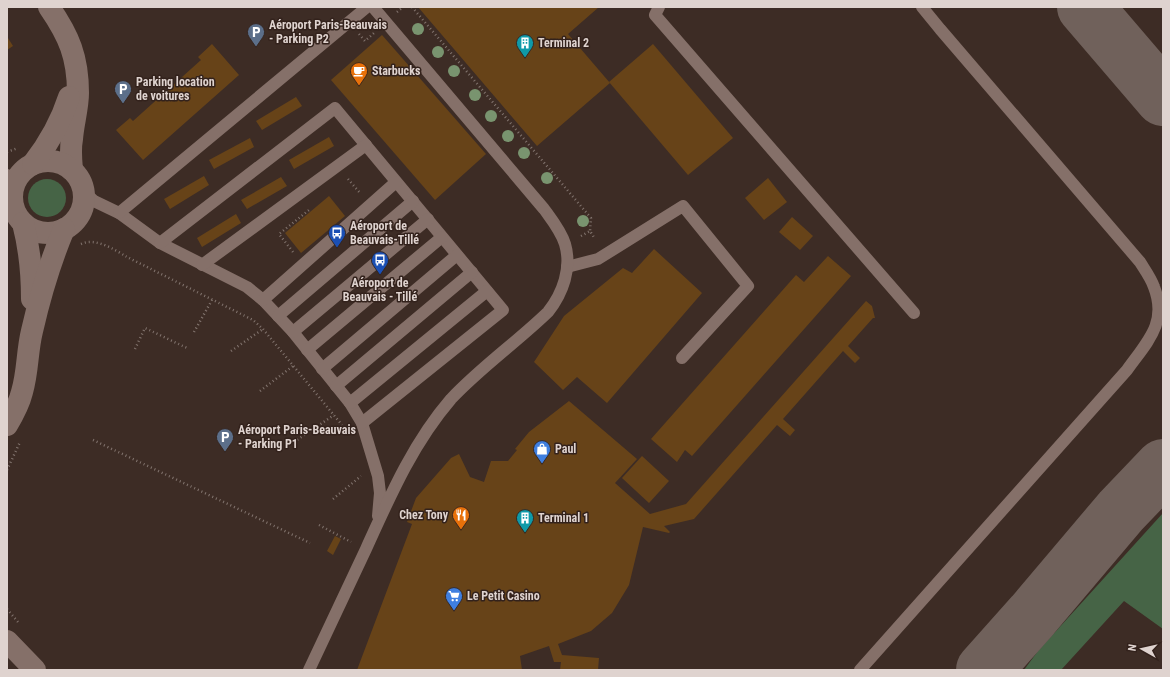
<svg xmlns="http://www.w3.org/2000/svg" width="1170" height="677" viewBox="0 0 1170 677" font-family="'Roboto Condensed',sans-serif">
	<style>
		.green { fill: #466446 }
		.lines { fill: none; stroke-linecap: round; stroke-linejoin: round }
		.taxiway { stroke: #70615b; stroke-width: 56 }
		.building { fill: #674318 }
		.path { stroke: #83756f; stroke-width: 2.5; stroke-dasharray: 1 3; stroke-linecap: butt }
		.service { stroke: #857069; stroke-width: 12 }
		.tertiary { stroke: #857069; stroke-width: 22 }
		.tree { fill: #79946f }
		.labels { text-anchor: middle; stroke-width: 3; stroke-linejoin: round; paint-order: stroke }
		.poi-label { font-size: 12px; font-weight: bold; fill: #dfd3cf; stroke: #33221c; text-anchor: start }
	</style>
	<rect width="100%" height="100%" fill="#3d2c25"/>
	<g class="green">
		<circle cx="47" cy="198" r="19"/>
		<polygon points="1163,513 1163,629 1124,601 1061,670 1024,670 1038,651"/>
	</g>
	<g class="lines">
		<g class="taxiway">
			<polyline points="1085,7 1163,98"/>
			<polyline points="984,670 1033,615 1121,511 1163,467"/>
		</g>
	</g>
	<g class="building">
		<polygon points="418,7 599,7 568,34 610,83 537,146"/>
		<polygon points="382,35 486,154 435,200 331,80"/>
		<polygon points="8,38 13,46 7,50 7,39"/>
		<polygon points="212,44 239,75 143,160 116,130 130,118 133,121 201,60 198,57"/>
		<polygon points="653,44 733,138 688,175 609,82"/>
		<polygon points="296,97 302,106 262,130 256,121"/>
		<polygon points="329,137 334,146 294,169 289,160"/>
		<polygon points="250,138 254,147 214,169 209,160"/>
		<polygon points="204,176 209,185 170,209 164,199"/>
		<polygon points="281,177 287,186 247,209 241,200"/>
		<polygon points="768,178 787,202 764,220 745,198"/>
		<polygon points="329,196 345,216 301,253 285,233"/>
		<polygon points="236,214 241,223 202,247 197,238"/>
		<polygon points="792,217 813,236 800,250 779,232"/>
		<polygon points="654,249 702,293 607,403 577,377 563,390 534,362 564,316 623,268 632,273"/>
		<polygon points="828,256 851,276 692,456 685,450 677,462 651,439 796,275 804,282"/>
		<polygon points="866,301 872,306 875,318 873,318 848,346 860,358 855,363 843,351 783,419 795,430 790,436 777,425 694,519 664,526 670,532 669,533 643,527 629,585 612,613 591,631 558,644 562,655 599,658 598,670 560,670 561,662 554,662 549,646 520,656 522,670 357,670 412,524 407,522 416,498 451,458 459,454 470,477 484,482 491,461 508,461 517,450 515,449 529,432 569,401 637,459 615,483 650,514 686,504"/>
		<polygon points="642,456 669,481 649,503 622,478"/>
		<polygon points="335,536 341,539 333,555 327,551"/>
	</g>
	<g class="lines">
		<g class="path">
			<polyline points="412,7 591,218 590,231"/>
			<polyline points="397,12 403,7"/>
			<polyline points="359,34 365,41 374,33"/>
			<polyline points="7,152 18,148"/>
			<polyline points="348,179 360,193"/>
			<polyline points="581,236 590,231 595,239"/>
			<path d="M81 244C96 237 115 250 127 257L253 320 263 329 342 425"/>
			<polyline points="293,252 279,234 309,210"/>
			<polyline points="194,332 212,300"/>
			<polyline points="135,349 145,328 187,348"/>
			<polyline points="231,351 263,329"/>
			<polyline points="260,391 293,366"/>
			<polyline points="93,440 310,543"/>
			<polyline points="294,442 334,415"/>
			<polyline points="7,470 20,442"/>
			<polyline points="333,499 361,476"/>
			<polyline points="319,525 351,542"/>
			<polyline points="7,609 18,622"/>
		</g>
		<g class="service">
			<polyline points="659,7 655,15 914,313"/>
			<polyline points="7,175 15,181"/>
			<polyline points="83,191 94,201 119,213 160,243 247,287 263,300 293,332 350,403 362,423 378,476 380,493 378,516"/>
			<polyline points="119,213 367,7"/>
			<polyline points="160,243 335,108 503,310 362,423"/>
			<polyline points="202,265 366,145"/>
			<polyline points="567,267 598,259 683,206 748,286 682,358"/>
			<polyline points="263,300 396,182"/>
			<polyline points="278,316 413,201"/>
			<polyline points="293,332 428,219"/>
			<polyline points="307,350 442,237"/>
			<polyline points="322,369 457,255"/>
			<polyline points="336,386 472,272"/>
			<polyline points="350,403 487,291"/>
			<path d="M309 670C328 630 347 589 366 549 390 496 413 443 451 399 481 367 517 342 548 312 563 293 572 268 565 244 561 231 552 220 544 209L373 7"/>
			<path d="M860 670 1127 370C1147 342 1168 323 1154 287 1151 278 1145 270 1140 262L940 29 922 7"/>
		</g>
		<g class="tertiary">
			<path d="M49 7C69 36 78 57 78 93 78 108 73 124 72 139 70 149 71 159 72 170"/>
			<circle cx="48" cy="197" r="36"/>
			<path d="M33 164C49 143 61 122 69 97"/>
			<path d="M23 223C30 250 32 271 32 299"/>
			<path d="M7 425C13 415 19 404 22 392 28 372 27 351 32 331 40 296 50 262 64 229"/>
			<polyline points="7,641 35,670"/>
		</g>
	</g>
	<g class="tree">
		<circle cx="418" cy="29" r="6"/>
		<circle cx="438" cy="52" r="6"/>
		<circle cx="454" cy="71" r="6"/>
		<circle cx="475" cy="95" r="6"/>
		<circle cx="491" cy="116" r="6"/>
		<circle cx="508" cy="136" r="6"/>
		<circle cx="524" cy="153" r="6"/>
		<circle cx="547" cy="178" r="6"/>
		<circle cx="583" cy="221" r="6"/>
	</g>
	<defs>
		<g id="parking-pin" transform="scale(0.9)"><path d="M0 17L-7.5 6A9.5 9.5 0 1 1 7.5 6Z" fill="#5c6f8a" stroke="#33221c"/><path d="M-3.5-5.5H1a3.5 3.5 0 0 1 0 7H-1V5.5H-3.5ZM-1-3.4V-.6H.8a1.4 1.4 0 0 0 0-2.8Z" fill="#fff"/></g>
		<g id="building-pin" transform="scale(0.9)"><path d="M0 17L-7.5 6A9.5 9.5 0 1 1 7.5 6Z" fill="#0f9aa8" stroke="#33221c"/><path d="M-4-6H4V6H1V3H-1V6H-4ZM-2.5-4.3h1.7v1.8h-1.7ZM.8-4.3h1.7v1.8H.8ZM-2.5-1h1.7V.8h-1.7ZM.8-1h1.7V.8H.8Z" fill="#fff"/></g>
		<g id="cafe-pin" transform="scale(0.9)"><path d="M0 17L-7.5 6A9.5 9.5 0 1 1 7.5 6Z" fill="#e8710a" stroke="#33221c"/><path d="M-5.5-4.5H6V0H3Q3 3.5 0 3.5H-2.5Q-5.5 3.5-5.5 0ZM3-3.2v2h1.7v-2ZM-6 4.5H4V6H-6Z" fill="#fff"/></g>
		<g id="bus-pin" transform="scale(0.9)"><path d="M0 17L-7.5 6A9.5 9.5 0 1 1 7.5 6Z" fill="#1a4fb4" stroke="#33221c"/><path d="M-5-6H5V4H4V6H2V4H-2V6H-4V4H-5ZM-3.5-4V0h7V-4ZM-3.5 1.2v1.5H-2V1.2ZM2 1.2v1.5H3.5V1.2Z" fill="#fff"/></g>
		<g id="shop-pin" transform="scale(0.9)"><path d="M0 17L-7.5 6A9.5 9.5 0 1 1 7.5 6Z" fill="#3f7fe0" stroke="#33221c"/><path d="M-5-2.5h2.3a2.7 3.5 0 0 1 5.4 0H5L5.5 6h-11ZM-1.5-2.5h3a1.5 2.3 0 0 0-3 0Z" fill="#fff"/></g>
		<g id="restaurant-pin" transform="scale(0.9)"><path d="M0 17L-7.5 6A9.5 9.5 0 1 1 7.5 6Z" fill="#e8710a" stroke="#33221c"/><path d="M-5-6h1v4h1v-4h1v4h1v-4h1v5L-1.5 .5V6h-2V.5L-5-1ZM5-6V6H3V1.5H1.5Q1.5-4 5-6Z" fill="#fff"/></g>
		<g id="supermarket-pin" transform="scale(0.9)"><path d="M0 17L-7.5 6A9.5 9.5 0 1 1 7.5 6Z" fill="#3f7fe0" stroke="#33221c"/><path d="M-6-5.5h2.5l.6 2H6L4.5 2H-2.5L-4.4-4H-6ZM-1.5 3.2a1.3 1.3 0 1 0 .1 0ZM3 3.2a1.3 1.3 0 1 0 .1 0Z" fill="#fff"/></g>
	</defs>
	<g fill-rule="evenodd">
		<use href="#parking-pin" x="256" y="32"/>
		<use href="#building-pin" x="525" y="43"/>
		<use href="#cafe-pin" x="359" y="71"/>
		<use href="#parking-pin" x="123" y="89"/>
		<use href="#bus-pin" x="337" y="233"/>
		<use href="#bus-pin" x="380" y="260"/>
		<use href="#parking-pin" x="225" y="437"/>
		<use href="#shop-pin" x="542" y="449"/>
		<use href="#restaurant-pin" x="461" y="515"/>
		<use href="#building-pin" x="525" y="518"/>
		<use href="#supermarket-pin" x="454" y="596"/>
	</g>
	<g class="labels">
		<g class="poi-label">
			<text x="269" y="29">Aéroport Paris-Beauvais<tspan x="269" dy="14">- Parking P2</tspan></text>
			<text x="538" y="47">Terminal 2</text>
			<text x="372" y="75">Starbucks</text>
			<text x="136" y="86">Parking location<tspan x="136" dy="14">de voitures</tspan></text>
			<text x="350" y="230">Aéroport de<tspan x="350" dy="14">Beauvais-Tillé</tspan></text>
			<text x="380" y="287" text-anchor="middle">Aéroport de<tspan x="380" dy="14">Beauvais - Tillé</tspan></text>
			<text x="238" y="434">Aéroport Paris-Beauvais<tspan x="238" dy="14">- Parking P1</tspan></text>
			<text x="555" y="453">Paul</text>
			<text x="448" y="519" text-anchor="end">Chez Tony</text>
			<text x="538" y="522">Terminal 1</text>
			<text x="467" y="600">Le Petit Casino</text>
		</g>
	</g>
	<rect width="1170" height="677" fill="none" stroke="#dfd3cf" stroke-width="16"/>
	<g transform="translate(1142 649) rotate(278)" stroke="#33221c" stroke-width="3" paint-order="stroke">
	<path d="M0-3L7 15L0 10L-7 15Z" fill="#dfd3cf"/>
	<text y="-6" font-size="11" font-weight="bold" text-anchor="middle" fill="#dfd3cf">N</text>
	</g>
</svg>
